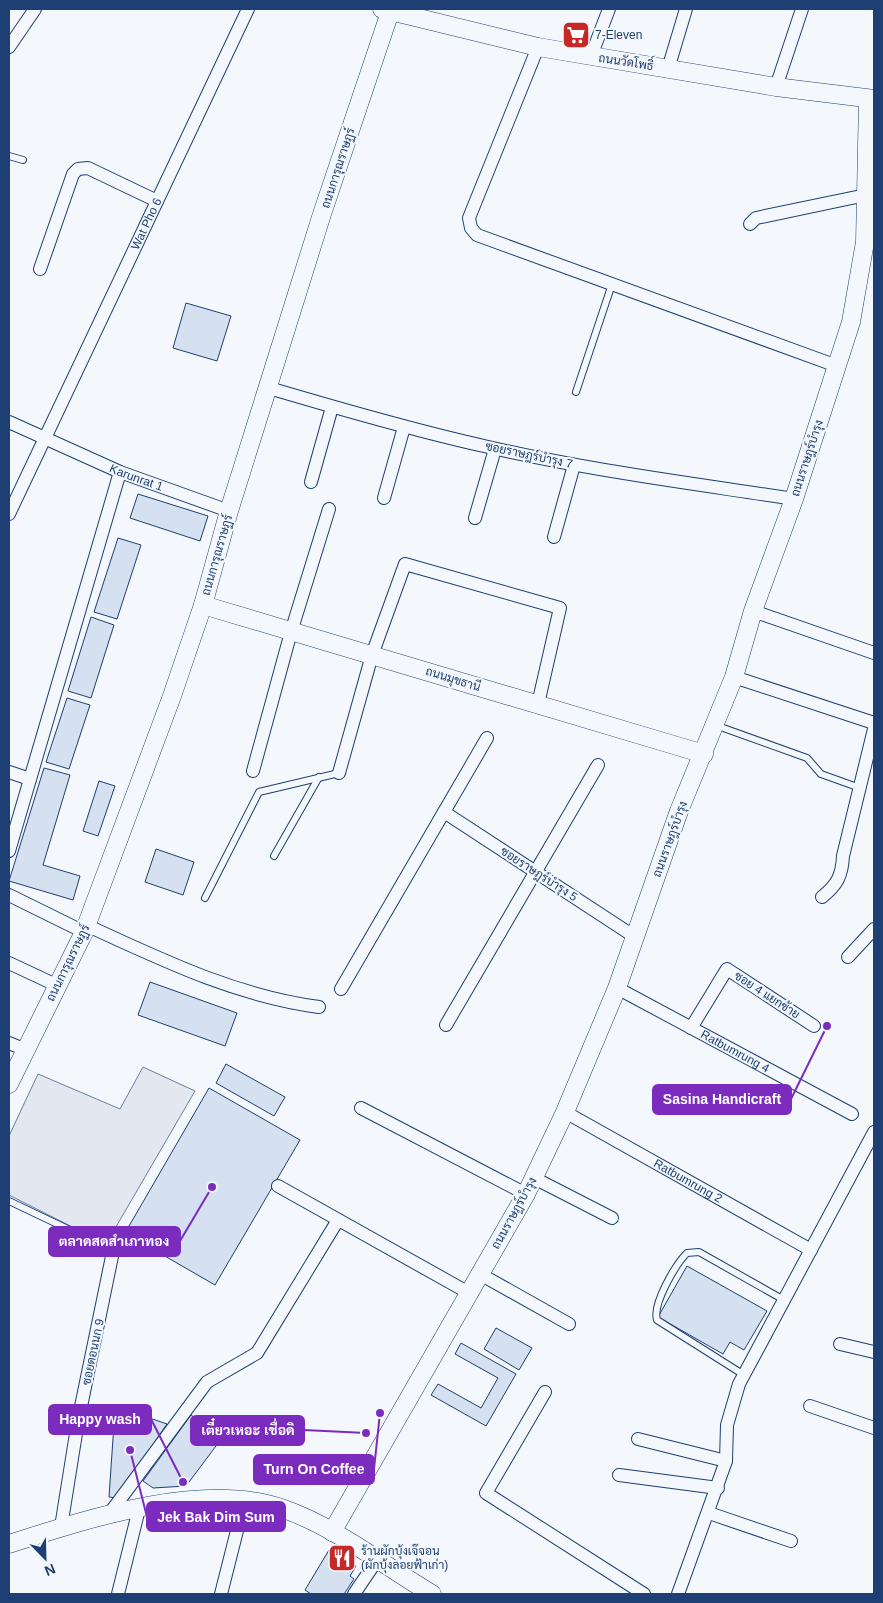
<svg xmlns="http://www.w3.org/2000/svg" width="883" height="1603" viewBox="0 0 883 1603" font-family="Helvetica,Sarabun,sans-serif">
	<style>
		.parking { fill: #e3e8f0; stroke: #687fa3 }
		.building { fill: #d5e0f0; stroke: #1d3f73 }
		.lines { fill: none; stroke-linecap: round; stroke-linejoin: round }
		.lane-casing { stroke: #1d3f73; stroke-width: 8 }
		.street-casing { stroke: #1d3f73; stroke-width: 14 }
		.secondary-casing { stroke: #1d3f73; stroke-width: 19 }
		.lane { stroke: #f4f7fb; stroke-width: 6 }
		.street { stroke: #f4f7fb; stroke-width: 12 }
		.secondary { stroke: #f4f7fb; stroke-width: 18 }
		.labels { text-anchor: middle; stroke-width: 4; stroke-linejoin: round; paint-order: stroke }
		.poi-label { font-size: 12px; fill: #1d3f73; stroke: #f4f7fb; text-anchor: start }
		.street-label { font-size: 12px; fill: #1d3f73; stroke: #f4f7fb }
		.leader { fill: none; stroke: #7b2cbf; stroke-width: 2 }
		.callout-dot { fill: #7b2cbf; stroke: #f4f7fb; stroke-width: 2 }
		.callout { fill: #7b2cbf; stroke: #7b2cbf; stroke-width: 2 }
		.callout-label { font-size: 14px; text-anchor: middle; font-weight: bold; fill: #fff }
	</style>
	<rect width="100%" height="100%" fill="#f4f7fb"/>
	<polygon class="parking" points="143,1067 195,1091 106,1244 9,1195 9,1136 38,1074 120,1109"/>
	<g class="building">
		<polygon points="186,303 231,316 217,361 173,348"/>
		<polygon points="138,494 208,516 200,541 130,518"/>
		<polygon points="118,538 141,545 117,619 94,612"/>
		<polygon points="91,617 114,625 91,698 68,691"/>
		<polygon points="67,698 90,705 69,769 46,762"/>
		<polygon points="44,768 70,775 43,865 80,876 73,900 9,881"/>
		<polygon points="99,781 115,786 98,836 83,831"/>
		<polygon points="156,849 194,862 183,895 145,882"/>
		<polygon points="150,982 237,1013 225,1046 138,1015"/>
		<polygon points="226,1064 285,1097 274,1116 216,1083"/>
		<polygon points="209,1088 300,1140 215,1285 125,1233"/>
		<polygon points="687,1266 767,1311 744,1350 730,1342 723,1354 658,1317"/>
		<polygon points="496,1328 532,1348 519,1370 484,1349"/>
		<polygon points="461,1343 516,1374 486,1426 431,1395 438,1384 481,1408 498,1378 455,1354"/>
		<polygon points="115,1409 132,1412 167,1424 116,1498 109,1497"/>
		<polygon points="191,1415 222,1438 186,1486 153,1488 143,1481"/>
		<polygon points="329,1550 356,1566 350,1576 354,1579 344,1594 311,1594 305,1590"/>
	</g>
	<g class="lines">
		<g class="lane-casing">
			<g id="lane">
				<polyline points="9,156 23,160"/>
				<polyline points="576,392 612,284"/>
				<polyline points="715,725 807,758 821,774 860,788"/>
				<polyline points="274,856 319,777"/>
				<polyline points="205,898 259,792 339,773"/>
				<polyline points="9,1201 114,1251"/>
				<path d="M744 1375 657 1320C652 1304 676 1264 687 1253L699 1252 784 1300"/>
			</g>
		</g>
		<g class="street-casing">
			<g id="street">
				<polyline points="9,47 35,9"/>
				<polyline points="538,47 469,218 471,228 477,235 837,366"/>
				<polyline points="591,56 609,9"/>
				<polyline points="668,69 686,9"/>
				<polyline points="776,87 802,9"/>
				<polyline points="750,224 756,218 866,195"/>
				<polyline points="40,269 73,174 78,169 88,168 157,201"/>
				<path d="M269 388C340 409 412 430 484 446 586 470 690 483 794 499"/>
				<path id="s1" d="M9 422 120 472 229 511"/>
				<polyline points="311,482 332,407"/>
				<polyline points="384,498 404,427"/>
				<path id="s2" d="M9 514 248 9"/>
				<polyline points="475,518 495,449"/>
				<polyline points="554,537 574,465"/>
				<polyline points="753,611 874,653"/>
				<polyline points="734,677 874,723"/>
				<polyline points="253,771 291,632 329,509"/>
				<polyline points="9,772 30,779"/>
				<polyline points="339,773 372,655 405,564 560,608 538,704"/>
				<polyline points="444,812 635,937"/>
				<polyline points="9,851 120,472"/>
				<polyline points="9,895 84,932"/>
				<path d="M822 897C837 885 842 876 843 856L874 729"/>
				<path d="M86 925C162 960 236 996 319 1007"/>
				<polyline points="848,957 874,929"/>
				<polyline points="9,963 56,985"/>
				<path id="s3" d="M617 988 852 1114"/>
				<polyline points="341,989 487,738"/>
				<polyline points="446,1025 598,765"/>
				<polyline points="691,1028 727,969 814,1026"/>
				<polyline points="9,1043 26,1050"/>
				<polyline points="361,1108 526,1194"/>
				<path id="s4" d="M565 1112 811 1250"/>
				<polyline points="534,1178 612,1218"/>
				<polyline points="278,1186 469,1293"/>
				<polyline points="480,1274 569,1324"/>
				<polyline points="840,1344 874,1352"/>
				<polyline points="545,1392 486,1493 644,1594"/>
				<polyline points="810,1406 874,1428"/>
				<polyline points="638,1439 726,1461"/>
				<polyline points="619,1475 718,1488"/>
				<polyline points="709,1513 791,1541"/>
				<polyline points="107,1517 207,1382 257,1353 338,1220"/>
				<polyline points="61,1527 78,1421 116,1237"/>
				<polyline points="118,1594 139,1509"/>
				<polyline points="221,1594 245,1499"/>
				<polyline points="354,1594 377,1560"/>
				<polyline points="678,1594 726,1461 727,1425 739,1384 874,1132"/>
			</g>
		</g>
		<g class="secondary-casing">
			<g id="secondary">
				<polyline points="382,9 538,47 776,87 874,99"/>
				<polyline points="203,605 704,754"/>
				<polyline points="9,1084 84,932 172,696 203,605 229,511 322,214 390,12"/>
				<polyline points="332,1532 526,1194 565,1112 617,988 679,811 734,677 753,611 794,499 851,322 865,242 868,99"/>
				<path d="M9 1544C87 1519 204 1480 284 1509 335 1527 385 1566 432 1594"/>
			</g>
		</g>
		<use href="#lane" class="lane"/>
		<use href="#street" class="street"/>
		<use href="#secondary" class="secondary"/>
	</g>
	<defs>
		<g id="supermarket-square" transform="scale(1.4375)"><rect x="-9" y="-9" width="18" height="18" rx="4" fill="#c62828" stroke="#f4f7fb"/><path d="M-6-5.5h2.5l.6 2H6L4.5 2H-2.5L-4.4-4H-6ZM-1.5 3.2a1.3 1.3 0 1 0 .1 0ZM3 3.2a1.3 1.3 0 1 0 .1 0Z" fill="#fff"/></g>
		<g id="restaurant-square" transform="scale(1.4375)"><rect x="-9" y="-9" width="18" height="18" rx="4" fill="#c62828" stroke="#f4f7fb"/><path d="M-5-6h1v4h1v-4h1v4h1v-4h1v5L-1.5 .5V6h-2V.5L-5-1ZM5-6V6H3V1.5H1.5Q1.5-4 5-6Z" fill="#fff"/></g>
	</defs>
	<g fill-rule="evenodd">
		<use href="#supermarket-square" x="576" y="35"/>
		<use href="#restaurant-square" x="342" y="1558"/>
	</g>
	<g class="labels">
		<g class="poi-label">
			<text x="595" y="39">7-Eleven</text>
			<text x="361" y="1555">ร้านผักบุ้งเจ๊จอน<tspan x="361" dy="14">(ผักบุ้งลอยฟ้าเก่า)</tspan></text>
		</g>
		<g class="street-label">
			<text transform="translate(626 62) rotate(9)" y="4">ถนนวัดโพธิ์</text>
			<text transform="translate(338 168) rotate(-72)" y="4">ถนนการุณราษฏร์</text>
			<text dy="4" stroke="none"><textPath href="#s2" startOffset="321">Wat Pho 6</textPath></text>
			<text transform="translate(529 455) rotate(12)" y="4">ซอยราษฎร์บำรุง 7</text>
			<text transform="translate(807 458) rotate(-72)" y="4">ถนนราษฎร์บำรุง</text>
			<text dy="4" stroke="none"><textPath href="#s1" startOffset="139">Karunrat 1</textPath></text>
			<text transform="translate(217 555) rotate(-74)" y="4">ถนนการุณราษฏร์</text>
			<text transform="translate(453 679) rotate(17)" y="4">ถนนมุขธานี</text>
			<text transform="translate(670 839) rotate(-70)" y="4">ถนนราษฎร์บำรุง</text>
			<text transform="translate(539 874) rotate(33)" y="4">ซอยราษฎร์บำรุง 5</text>
			<text transform="translate(68 963) rotate(-64)" y="4">ถนนการุณราษฏร์</text>
			<text transform="translate(767 995) rotate(33)" y="4">ซอย 4 แยกซ้าย</text>
			<text dy="4" stroke="none"><textPath href="#s3" startOffset="134">Ratbumrung 4</textPath></text>
			<text dy="4" stroke="none"><textPath href="#s4" startOffset="141">Ratbumrung 2</textPath></text>
			<text transform="translate(514 1213) rotate(-61)" y="4">ถนนราษฎร์บำรุง</text>
			<text transform="translate(93 1352) rotate(-78)" y="4">ซอยดอนนก 9</text>
		</g>
	</g>
	<path class="leader" d="M827 1026L791 1099M212 1187L180 1241M183 1482L151 1419M366 1433L304 1430M380 1413L374 1469M130 1450L147 1517"/>
	<g class="callout-dot">
		<circle cx="827" cy="1026" r="5"/>
		<circle cx="212" cy="1187" r="5"/>
		<circle cx="183" cy="1482" r="5"/>
		<circle cx="366" cy="1433" r="5"/>
		<circle cx="380" cy="1413" r="5"/>
		<circle cx="130" cy="1450" r="5"/>
	</g>
	<g class="callout">
		<rect x="653" y="1085" width="138" height="29" rx="5"/>
		<rect x="49" y="1227" width="131" height="29" rx="5"/>
		<rect x="49" y="1405" width="102" height="29" rx="5"/>
		<rect x="191" y="1416" width="113" height="29" rx="5"/>
		<rect x="254" y="1455" width="120" height="29" rx="5"/>
		<rect x="147" y="1502" width="138" height="29" rx="5"/>
	</g>
	<g class="callout-label">
		<text x="722" y="1104">Sasina Handicraft</text>
		<text x="114" y="1246">ตลาดสดสำเภาทอง</text>
		<text x="100" y="1424">Happy wash</text>
		<text x="248" y="1435">เตี๋ยวเหอะ เชื่อดิ</text>
		<text x="314" y="1474">Turn On Coffee</text>
		<text x="216" y="1522">Jek Bak Dim Sum</text>
	</g>
	<rect width="883" height="1603" fill="none" stroke="#1d3f73" stroke-width="20"/>
	<g transform="translate(45 1558) rotate(157)" stroke="#f4f7fb" stroke-width="4" paint-order="stroke">
	<path d="M0-4L9 19L0 12L-9 19Z" fill="#1d3f73"/>
	<text y="-8" font-size="14" font-weight="bold" text-anchor="middle" fill="#1d3f73">N</text>
	</g>
</svg>
